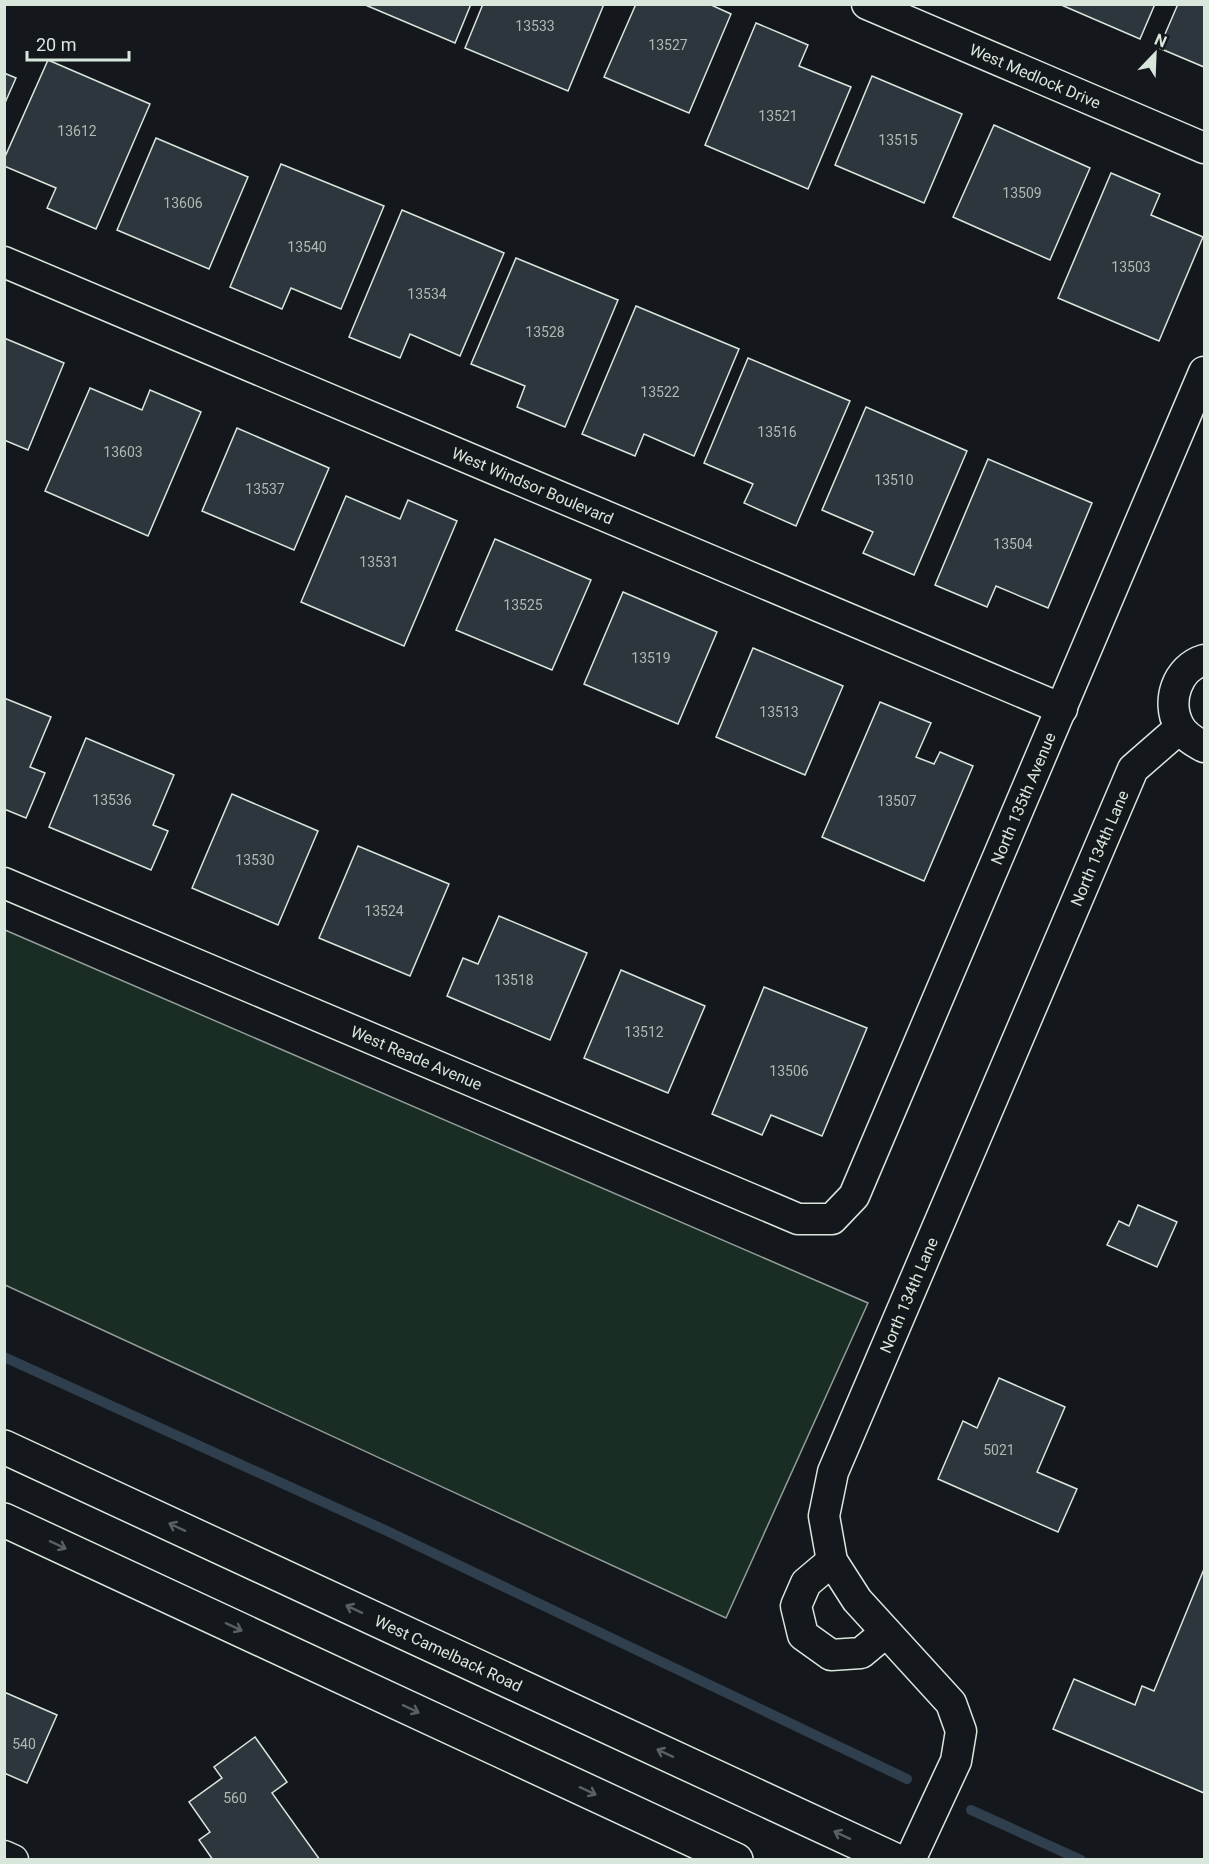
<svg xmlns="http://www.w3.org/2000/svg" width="1209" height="1864" viewBox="0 0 1209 1864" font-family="Roboto,sans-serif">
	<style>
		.green { fill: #1a2d24; stroke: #939e99; stroke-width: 1.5 }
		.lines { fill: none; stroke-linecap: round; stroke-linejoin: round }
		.stream { stroke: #2f3f4d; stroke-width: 10 }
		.building { fill: #2c363c; stroke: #d8e6dc; stroke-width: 1.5 }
		.minor-casing { stroke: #d8e6dc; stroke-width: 33 }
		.primary-casing { stroke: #d8e6dc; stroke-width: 36 }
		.minor { stroke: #14181c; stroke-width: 30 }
		.primary { stroke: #14181c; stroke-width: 33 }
		.oneway { stroke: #59605f }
		.labels { text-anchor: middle; stroke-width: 4.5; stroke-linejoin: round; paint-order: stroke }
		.number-label { font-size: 14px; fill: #adbab4 }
		.street-label { font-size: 16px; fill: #d8e6dc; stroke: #14181c }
	</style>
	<rect width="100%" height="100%" fill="#14181c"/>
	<polygon class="green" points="5,930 868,1303 726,1618 5,1285"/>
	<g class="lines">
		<g class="stream">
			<polyline points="4,1357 387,1531 907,1779"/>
			<polyline points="971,1810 1081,1860"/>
		</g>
	</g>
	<g class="building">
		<polygon points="363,4 471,4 455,43"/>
		<polygon points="483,4 604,4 568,91 465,48"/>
		<polygon points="636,4 709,4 731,14 689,113 604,77"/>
		<polygon points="1059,4 1155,4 1140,39"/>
		<polygon points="1178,4 1204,4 1204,67 1159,48"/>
		<polygon points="756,23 808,45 799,66 851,87 808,189 705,145"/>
		<polygon points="48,60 150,104 96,229 47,208 56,188 4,166 4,159"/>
		<polygon points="4,73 16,78 4,105"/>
		<polygon points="872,76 962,114 924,203 835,165"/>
		<polygon points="994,125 1090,168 1050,260 953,217"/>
		<polygon points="156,138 248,177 209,269 117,230"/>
		<polygon points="281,164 384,206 341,309 291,288 282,309 230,287"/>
		<polygon points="1111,173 1160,194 1151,215 1203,237 1159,341 1058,298"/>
		<polygon points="402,210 504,253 460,356 410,334 400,358 349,337"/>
		<polygon points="516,258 618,300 565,427 517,407 525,386 471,364"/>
		<polygon points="636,306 739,349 694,456 644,434 635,456 582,434"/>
		<polygon points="4,338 64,363 28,450 4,440"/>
		<polygon points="748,358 850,401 796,526 744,503 753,484 704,463"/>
		<polygon points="90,388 142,410 150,390 201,412 148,536 45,491"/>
		<polygon points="866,407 967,451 914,575 863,553 873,532 822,510"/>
		<polygon points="237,428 329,468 294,550 202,511"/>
		<polygon points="988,459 1092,503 1048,608 996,586 987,607 935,585"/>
		<polygon points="346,496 400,519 408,500 457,521 404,646 301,602"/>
		<polygon points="495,539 591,580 552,670 456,630"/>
		<polygon points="623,592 717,632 678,724 584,684"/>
		<polygon points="753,648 843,686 805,775 716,737"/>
		<polygon points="4,698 51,717 30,767 45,773 26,818 4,809"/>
		<polygon points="880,702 931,723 916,757 934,764 940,752 973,766 924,881 822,837"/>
		<polygon points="86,738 174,775 153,825 168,831 151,870 49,827"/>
		<polygon points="232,794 318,831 278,925 192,888"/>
		<polygon points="358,846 449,884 410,976 319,938"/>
		<polygon points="499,916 587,953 550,1040 447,996 463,958 478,964"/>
		<polygon points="621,970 705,1006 668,1093 584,1058"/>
		<polygon points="764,987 867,1028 822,1136 771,1115 762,1135 712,1114"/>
		<polygon points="1138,1205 1177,1222 1157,1267 1107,1245 1119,1221 1129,1226"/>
		<polygon points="999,1378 1065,1407 1037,1472 1077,1489 1058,1532 938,1479 963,1421 977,1428"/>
		<polygon points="1204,1569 1204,1793 1053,1729 1074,1679 1135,1705 1142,1686 1154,1691"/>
		<polygon points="4,1692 57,1715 27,1783 4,1773"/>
		<polygon points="255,1737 287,1782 272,1793 320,1860 213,1860 199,1840 210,1832 189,1802 222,1778 214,1767"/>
	</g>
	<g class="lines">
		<g class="minor-casing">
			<g id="minor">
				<path id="s1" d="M867 4 1204 148"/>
				<path id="s2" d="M4 262 1062 709"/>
				<path d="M1204 660C1177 668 1166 701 1179 726 1184 736 1195 742 1204 747"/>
				<path id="s3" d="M4 883 798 1219H832L854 1196 1204 372"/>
				<polyline points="832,1561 806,1583 796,1606 803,1635 831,1655 861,1653 885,1633"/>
				<polyline points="4,1856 13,1860"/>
				<path id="s4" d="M910 1860 956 1761 961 1731 951 1703 857 1600 832 1561 824 1516 833 1472 1133 769 1180 728"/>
			</g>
		</g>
		<g class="primary-casing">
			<g id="primary">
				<path id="s5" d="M4 1447 895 1860"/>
				<polyline points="4,1520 736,1860"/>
			</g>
		</g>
		<use href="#minor" class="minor"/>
		<use href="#primary" class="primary"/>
	</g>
	<defs><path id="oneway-shaft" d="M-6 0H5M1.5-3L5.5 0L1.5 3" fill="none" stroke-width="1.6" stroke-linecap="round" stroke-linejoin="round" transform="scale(1.5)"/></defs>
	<g class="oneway">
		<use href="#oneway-shaft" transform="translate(177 1527) rotate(-155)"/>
		<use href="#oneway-shaft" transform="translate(58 1545) rotate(25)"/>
		<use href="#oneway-shaft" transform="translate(354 1609) rotate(-155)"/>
		<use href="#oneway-shaft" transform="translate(234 1627) rotate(25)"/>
		<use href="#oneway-shaft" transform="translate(411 1709) rotate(25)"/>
		<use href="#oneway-shaft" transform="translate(665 1753) rotate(-155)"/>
		<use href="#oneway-shaft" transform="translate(588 1791) rotate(25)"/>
		<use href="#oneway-shaft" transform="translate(842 1835) rotate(-155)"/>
	</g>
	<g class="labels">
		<g class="number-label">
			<text x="535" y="31">13533</text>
			<text x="668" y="50">13527</text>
			<text x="778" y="121">13521</text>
			<text x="77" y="136">13612</text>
			<text x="898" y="145">13515</text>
			<text x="1022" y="198">13509</text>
			<text x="183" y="208">13606</text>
			<text x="307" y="252">13540</text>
			<text x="1131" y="272">13503</text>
			<text x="427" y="299">13534</text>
			<text x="545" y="337">13528</text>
			<text x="660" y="397">13522</text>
			<text x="777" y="437">13516</text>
			<text x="123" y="457">13603</text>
			<text x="894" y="485">13510</text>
			<text x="265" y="494">13537</text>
			<text x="1013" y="549">13504</text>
			<text x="379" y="567">13531</text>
			<text x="523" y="610">13525</text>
			<text x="651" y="663">13519</text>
			<text x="779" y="717">13513</text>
			<text x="112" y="805">13536</text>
			<text x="897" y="806">13507</text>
			<text x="255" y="865">13530</text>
			<text x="384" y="916">13524</text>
			<text x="514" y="985">13518</text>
			<text x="644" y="1037">13512</text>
			<text x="789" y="1076">13506</text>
			<text x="999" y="1455">5021</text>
			<text x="24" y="1749">540</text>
			<text x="235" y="1803">560</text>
		</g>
		<g class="street-label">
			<text dy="6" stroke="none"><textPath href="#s1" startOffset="183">West Medlock Drive</textPath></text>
			<text dy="6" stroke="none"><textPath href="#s2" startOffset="574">West Windsor Boulevard</textPath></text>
			<text dy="6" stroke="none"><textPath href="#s3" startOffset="1360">North 135th Avenue</textPath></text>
			<text dy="6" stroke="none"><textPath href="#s4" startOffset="1124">North 134th Lane</textPath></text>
			<text dy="6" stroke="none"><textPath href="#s3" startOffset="448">West Reade Avenue</textPath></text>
			<text dy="6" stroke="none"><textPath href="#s4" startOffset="638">North 134th Lane</textPath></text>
			<text dy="6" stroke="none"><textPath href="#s5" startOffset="490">West Camelback Road</textPath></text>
		</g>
	</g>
	<rect width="1209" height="1864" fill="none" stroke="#d8e6dc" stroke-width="12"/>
	<g transform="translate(1155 54) rotate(23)" stroke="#14181c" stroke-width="4.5" paint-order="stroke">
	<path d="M0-4.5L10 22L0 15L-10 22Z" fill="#d8e6dc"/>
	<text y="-9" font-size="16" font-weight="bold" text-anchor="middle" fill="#d8e6dc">N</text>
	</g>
	<path d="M27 51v9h102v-9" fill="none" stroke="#d8e6dc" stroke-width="3"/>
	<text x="36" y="51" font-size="18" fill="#d8e6dc" stroke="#14181c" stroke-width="4.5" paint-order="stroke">20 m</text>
</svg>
